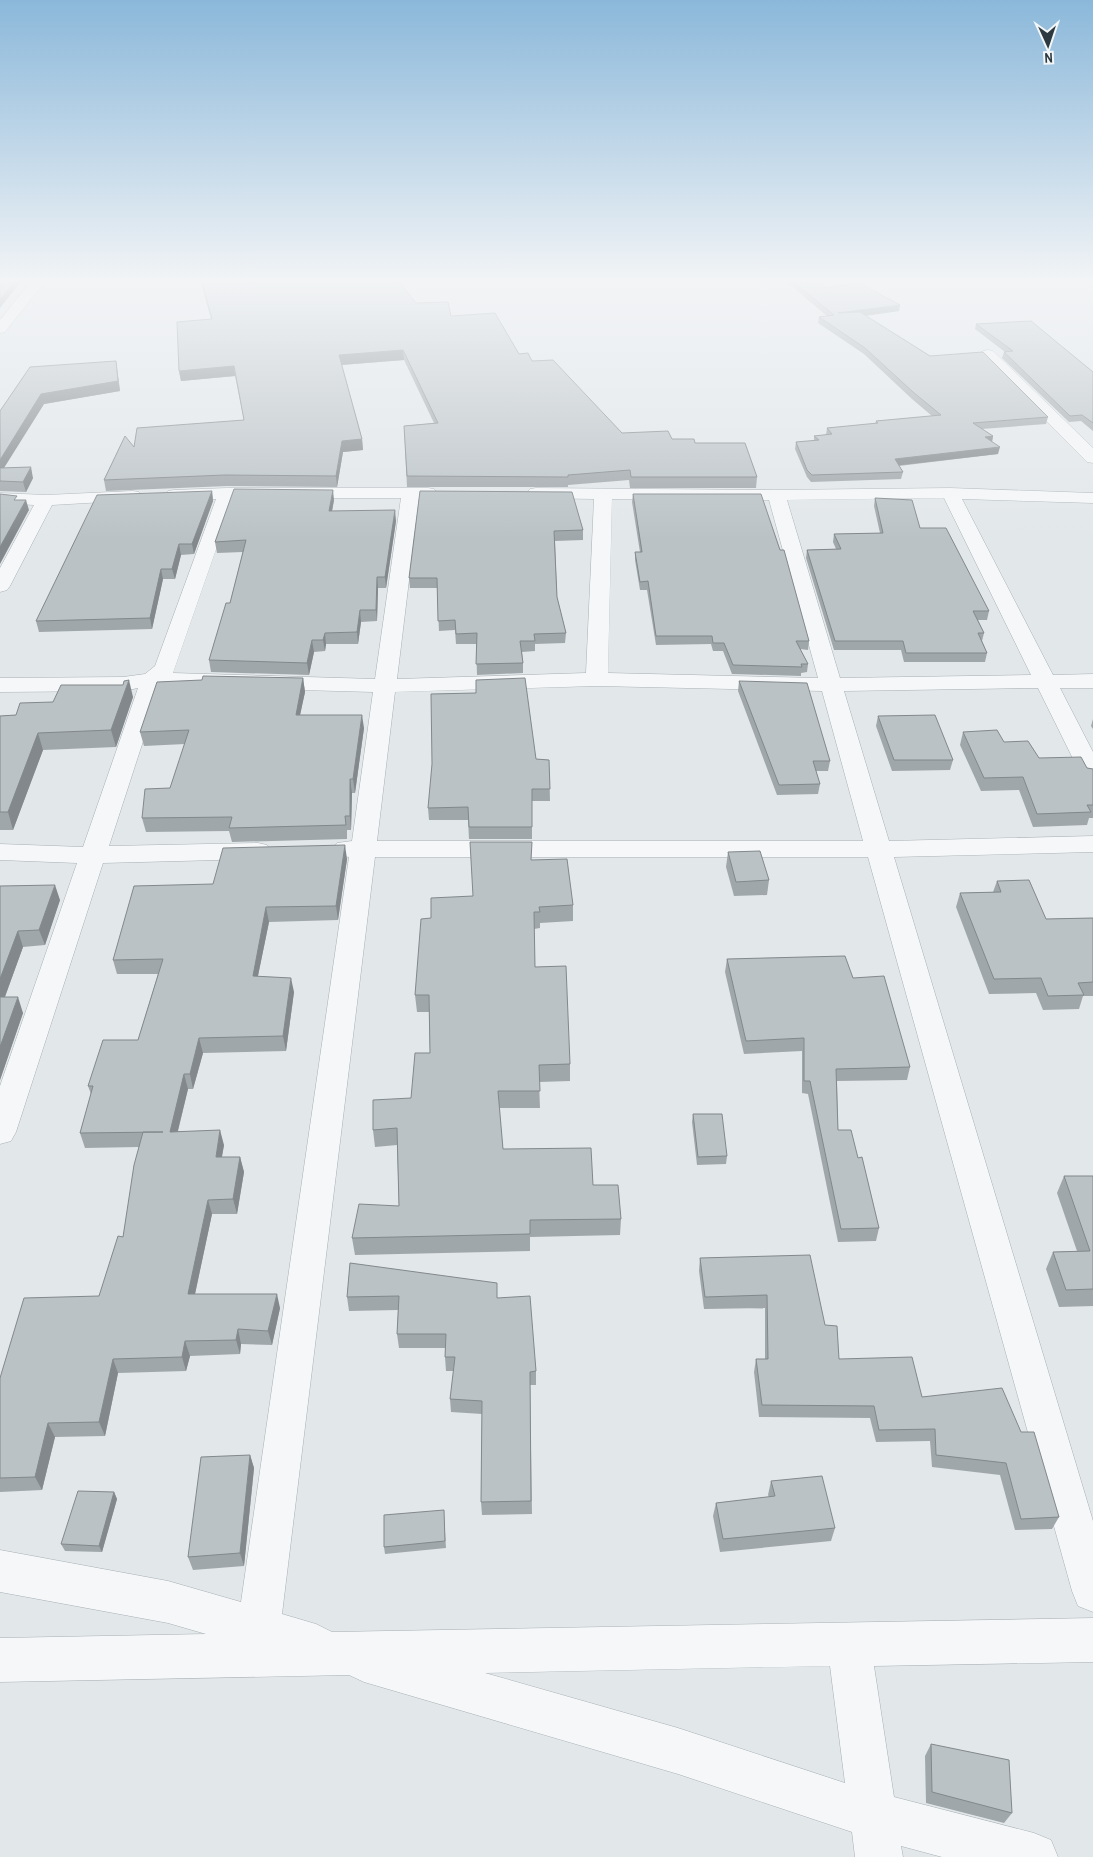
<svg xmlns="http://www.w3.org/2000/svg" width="1093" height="1857" viewBox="0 0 1093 1857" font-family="'Archivo Narrow',sans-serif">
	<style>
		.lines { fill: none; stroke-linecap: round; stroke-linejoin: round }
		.street-casing { stroke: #a8afb4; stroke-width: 1 }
		.street { fill: #f5f7f8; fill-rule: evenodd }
		.wall { fill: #a0a7aa }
		.shaded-wall { fill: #82888b }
		.building { fill: #bac2c6; stroke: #82888b }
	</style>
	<rect width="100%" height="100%" fill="#e2e7ea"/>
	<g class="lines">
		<g class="street-casing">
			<g id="street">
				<polygon points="33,279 47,279 5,332 0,333 0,320"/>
				<polygon points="988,350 993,351 1093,448 1093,463 1087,462 983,357 981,354 983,351"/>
				<path d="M227 488H428L434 489 437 493 434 497 419 498 397 679 586 673 594 499 536 498 530 497 527 493 530 489 536 488 776 490 950 488 1093 493V503L962 499 1053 675 1093 674V688H1060L1093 752V782L1084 780 1081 775 1038 688 844 691 889 841 1093 836V852L894 857 1093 1521V1612L1078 1606 1072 1591 868 857H375L282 1614 316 1624 332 1632 1093 1618V1662L874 1666 894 1797 1034 1833 1051 1840 1058 1857H942L901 1846 903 1857H855L852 1832 678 1774 364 1682 349 1675 0 1682V1638L206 1634 168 1623 0 1592V1550L168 1581 241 1602 349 857 337 855 333 849 337 843 352 841 373 692 161 686 109 846 258 843 267 845 271 851 267 857 258 859 103 863 16 1132 11 1141 0 1144V1086L77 863 0 860V844L83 847 138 688 123 691 0 692V678L123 677 145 674 155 666 216 499 174 500 168 499 165 495 168 491 174 490ZM234 498H401L375 679 173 673ZM944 498 1031 675 840 678 787 500ZM612 499 769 500 818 678 608 673ZM597 686 822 691 863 841H377L395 692ZM830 1666 845 1783 678 1728 485 1673Z"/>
				<polygon points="133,491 139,492 142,496 139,500 52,505 10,586 7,590 0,592 0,568 34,505 0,503 0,493 46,495"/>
			</g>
		</g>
		<use href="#street" class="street"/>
	</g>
	<g class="wall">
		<polygon points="200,279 397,279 416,303 451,316 532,361 622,433 695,443 757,477 756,488 630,488 629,480 568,485 568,487 407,487 404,426 434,423 404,360 342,365 362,439 363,450 343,452 337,487 227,486 106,491 104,480 134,447 244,420 235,376 181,381 179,371 211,319"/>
		<polygon points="783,279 821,279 825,288 899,311 866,316 930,356 1048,417 1046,424 982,429 993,436 992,441 998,454 899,466 903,472 901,479 811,482 807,477 795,449 796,442 814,441 814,436 826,435 827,428 875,424 876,421 932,416 912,399 864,354 818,323 819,317 827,316"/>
		<polygon points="976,324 1093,372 1093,431 1081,421 1069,422 1002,358 1004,352 1005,352 975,329"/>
		<polygon points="116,361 120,391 44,404 4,468 33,478 26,492 0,491 0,411"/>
		<polygon points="212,491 213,501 194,554 181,555 175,579 163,579 152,629 39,632 36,621"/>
		<polygon points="420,491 583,530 583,540 555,541 557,597 566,633 565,643 535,644 535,651 522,652 523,663 523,673 477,675 476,644 456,644 455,630 439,631 437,588 410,588 409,578"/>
		<polygon points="633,494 809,641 808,650 800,649 808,664 807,672 801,673 801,676 732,674 723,651 713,651 711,644 656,645 647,590 640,590 635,560 635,552 640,552 632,502"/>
		<polygon points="875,498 920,528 989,611 987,620 978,620 984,633 982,641 987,653 985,662 904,662 901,650 834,650 806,558 807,550 836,549 833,542 834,534 880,533 874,506"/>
		<polygon points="334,500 332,511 396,521 386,588 378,588 377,621 361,622 358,644 326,644 325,651 314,652 309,675 211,672 209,660 230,603 243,552 217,553 215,542"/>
		<polygon points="303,678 305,692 300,715 364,728 355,793 352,793 351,830 347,830 347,839 232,842 229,831 146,832 142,818 170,788 185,744 144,746 140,732"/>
		<polygon points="739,681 830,761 828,771 816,771 820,784 818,794 777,795 738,691"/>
		<polygon points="133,697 116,747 43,750 13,830 0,830 0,716 16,715 53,702"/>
		<polygon points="878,716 953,760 950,770 892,771 876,726"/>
		<polygon points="1093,719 1093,729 1091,726"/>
		<polygon points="963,732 1004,742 1039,758 1093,769 1093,818 1089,818 1087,825 1033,827 1019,790 981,791 960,745"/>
		<polygon points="536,759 549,760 550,801 532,801 532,839 469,839 468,820 429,820 428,808"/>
		<polygon points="728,852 769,880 767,895 734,896 726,867"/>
		<polygon points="347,859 338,920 269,922 258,976 294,992 286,1051 203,1053 193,1089 188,1089 178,1131 224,1145 222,1157 240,1157 244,1172 237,1214 212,1214 195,1294 280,1308 272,1345 241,1344 240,1354 190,1356 186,1371 118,1373 105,1436 55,1437 42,1490 0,1492 0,1378 99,1296 123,1237 139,1147 85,1148 80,1133 91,1094 88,1086 138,1040 158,974 117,974 113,960 213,884"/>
		<polygon points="532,860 573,905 573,921 540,923 540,928 534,929 535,967 570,1064 570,1081 539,1082 540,1108 499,1108 503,1149 593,1185 621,1219 620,1235 530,1237 530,1251 355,1255 352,1238 399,1206 397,1145 375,1147 373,1130 411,1098 430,1053 429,1012 417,1012 415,995 431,918 473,896"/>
		<polygon points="997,881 1046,919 1093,918 1093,996 1083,996 1079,1009 1043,1010 1036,993 989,994 956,907 960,893 993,892"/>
		<polygon points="0,886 60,900 45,945 23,947 5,997 23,1013 0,1080"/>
		<polygon points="727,959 853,978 910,1067 907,1080 837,1081 838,1130 858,1158 879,1228 876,1241 838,1242 808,1094 802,1093 802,1051 744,1054 725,972"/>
		<polygon points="693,1114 727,1156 726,1164 697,1165 692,1122"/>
		<polygon points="1064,1176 1093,1176 1093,1306 1059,1307 1046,1269 1053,1252 1077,1251 1057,1193"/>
		<polygon points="700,1258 825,1325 839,1359 922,1397 1021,1432 1059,1517 1052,1529 1015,1530 1000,1475 932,1467 930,1441 876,1442 870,1418 759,1417 754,1372 756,1359 765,1359 765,1308 704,1309 699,1271"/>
		<polygon points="350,1263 497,1298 536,1371 536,1385 530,1385 532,1514 482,1515 481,1502 482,1414 451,1412 450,1399 454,1371 446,1371 445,1357 445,1348 399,1348 397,1334 398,1310 349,1311 347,1297"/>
		<polygon points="250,1455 254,1468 244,1566 193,1570 188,1557"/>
		<polygon points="771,1481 835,1528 831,1541 720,1552 713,1516 716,1503 769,1497 768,1495"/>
		<polygon points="114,1492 117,1499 102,1552 65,1551 61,1544"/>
		<polygon points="444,1516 446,1548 385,1554 384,1547"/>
		<polygon points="931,1744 1012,1813 1004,1823 926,1803 925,1756"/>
	</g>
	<g class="shaded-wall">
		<polygon points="16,279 23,279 0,308 0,300"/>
		<polygon points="900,305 899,311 837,319 838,313"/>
		<polygon points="403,350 404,360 340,365 339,355"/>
		<polygon points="116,361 120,391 44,404 0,474 0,460 41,394"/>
		<polygon points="234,366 235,376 181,381 179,371"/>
		<polygon points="993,436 992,442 985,437"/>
		<polygon points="362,439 363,450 343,452 337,487 336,476 342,441"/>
		<polygon points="1000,447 998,454 893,466 895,459"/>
		<polygon points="31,467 33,478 26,492 23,482"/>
		<polygon points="333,490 334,500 330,522 329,511"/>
		<polygon points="212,491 213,501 194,554 192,544"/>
		<polygon points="26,500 29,510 0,564 0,547"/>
		<polygon points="395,510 396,521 386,588 385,577"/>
		<polygon points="179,544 181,555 175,579 172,569"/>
		<polygon points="161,569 163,579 152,629 150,618"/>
		<polygon points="377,577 378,588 377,621 376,610"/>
		<polygon points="360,610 361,622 358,644 357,632"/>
		<polygon points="325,633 326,644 325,651 323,640"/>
		<polygon points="312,640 314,652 309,675 307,663"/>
		<polygon points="303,678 305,692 297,729 296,715"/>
		<polygon points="129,680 133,697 116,747 111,730"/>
		<polygon points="362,715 364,728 355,793 353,779"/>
		<polygon points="38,733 43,750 13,830 8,812"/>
		<polygon points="350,779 352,793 351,830 350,816"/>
		<polygon points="345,845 347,859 338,920 336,906"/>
		<polygon points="55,885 60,900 45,945 39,930"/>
		<polygon points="266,907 269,922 255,990 253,976"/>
		<polygon points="18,931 23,947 0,1010 0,979"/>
		<polygon points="291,978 294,992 286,1051 283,1036"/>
		<polygon points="18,997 23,1013 0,1080 0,1047"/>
		<polygon points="199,1038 203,1053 193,1089 190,1074"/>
		<polygon points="184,1074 188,1089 174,1146 170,1132"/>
		<polygon points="220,1130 224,1145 219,1172 216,1157"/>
		<polygon points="240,1157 244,1172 237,1214 233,1199"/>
		<polygon points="208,1200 212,1214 192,1308 188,1294"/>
		<polygon points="277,1294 280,1308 272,1345 268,1331"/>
		<polygon points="238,1329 241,1344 240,1354 236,1340"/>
		<polygon points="185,1341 190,1356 186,1371 182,1357"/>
		<polygon points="113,1359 118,1373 105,1436 99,1422"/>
		<polygon points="48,1423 55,1437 42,1490 35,1477"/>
		<polygon points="250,1455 254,1468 244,1566 240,1553"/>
		<polygon points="114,1492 117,1499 102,1552 99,1546"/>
	</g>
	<g class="building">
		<polygon points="0,279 16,279 0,300"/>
		<polygon points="201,279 397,279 416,303 448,302 451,316 495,313 519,354 528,353 532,361 553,360 622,433 668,431 672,439 694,439 695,443 745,443 757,477 631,477 630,470 568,475 568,477 407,476 404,426 438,423 403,350 339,355 362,439 342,441 336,476 225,475 104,480 125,436 134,447 137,428 244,420 234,366 179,371 177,322 212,319"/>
		<polygon points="790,279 821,279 825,288 859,283 900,305 838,313 860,312 930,356 983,352 1048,417 973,423 993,436 985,437 1000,447 895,459 903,472 812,475 807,470 796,442 819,440 814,436 832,434 827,428 878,423 876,421 941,415 913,392 865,348 819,317 834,315"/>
		<polygon points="1031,321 1093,372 1093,423 1082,415 1070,416 1004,352 1013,351 976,324"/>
		<polygon points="116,361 118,381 41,394 0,460 0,411 30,367"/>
		<polygon points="31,467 23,482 0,481 0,468"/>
		<polygon points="234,489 333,490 329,511 395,510 385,577 377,577 376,610 360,610 357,632 325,633 323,640 312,640 307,663 209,660 226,603 230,603 246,540 215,542"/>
		<polygon points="212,491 192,544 179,544 172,569 161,569 150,618 36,621 97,495"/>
		<polygon points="420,491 572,492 583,530 554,531 557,597 566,633 534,634 535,641 520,641 523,663 476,664 477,633 456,634 455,620 438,621 437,578 409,578"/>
		<polygon points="0,494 17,496 14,500 26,500 0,547"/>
		<polygon points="633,494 761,494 780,550 784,550 809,641 796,641 808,664 801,664 802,667 733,665 724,643 713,643 712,636 656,636 648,581 640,582 635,552 642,552"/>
		<polygon points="875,498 912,500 920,528 946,528 989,611 973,611 984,633 978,633 987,653 906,653 903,641 835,641 807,550 841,549 834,534 883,533"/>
		<polygon points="203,676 303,678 296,715 362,715 353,779 350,779 350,816 345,816 346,825 229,828 232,817 142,818 145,789 170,788 189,730 140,732 157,682 202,680"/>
		<polygon points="525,678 536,759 549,760 550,789 532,789 532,827 469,827 468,807 428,808 432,764 431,694 476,693 476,680"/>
		<polygon points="129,680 111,730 38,733 8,812 0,812 0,716 16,715 20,703 53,702 61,685 123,685 124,681"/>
		<polygon points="739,681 807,683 830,761 813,761 820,784 779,785"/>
		<polygon points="935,715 953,760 894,760 878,716"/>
		<polygon points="997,730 1004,742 1028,741 1039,758 1081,757 1087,768 1093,769 1093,805 1087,805 1091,812 1037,814 1023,777 984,778 963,732"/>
		<polygon points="470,842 532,842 531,860 567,859 573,905 539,907 540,912 534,912 535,967 566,966 570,1064 539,1065 540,1091 498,1091 503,1149 591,1148 593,1185 618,1185 621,1219 530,1220 530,1234 352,1238 359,1204 399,1206 397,1128 373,1130 373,1100 411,1098 415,1053 430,1053 429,995 415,995 421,919 431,918 431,898 473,896"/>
		<polygon points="345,845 336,906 266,907 253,976 291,978 283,1036 199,1038 190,1074 184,1074 170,1132 220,1130 216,1157 240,1157 233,1199 208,1200 188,1294 277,1294 268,1331 238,1329 236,1340 185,1341 182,1357 113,1359 99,1422 48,1423 35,1477 0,1478 0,1378 24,1298 99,1296 118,1236 123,1237 134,1165 143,1132 163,1132 80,1133 93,1086 88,1086 103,1040 138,1040 163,959 113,960 134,886 213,884 223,848"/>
		<polygon points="760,851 769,880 736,882 728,852"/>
		<polygon points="1029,880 1046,919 1093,918 1093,982 1078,983 1084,995 1048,996 1041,978 994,979 960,893 1001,892 997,881"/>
		<polygon points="55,885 39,930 18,931 0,979 0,886"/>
		<polygon points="845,956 853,978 884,976 910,1067 836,1069 838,1130 851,1130 858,1158 862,1157 879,1228 841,1229 810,1081 804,1081 804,1038 746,1041 727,959"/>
		<polygon points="0,997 18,997 0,1047"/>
		<polygon points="693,1114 722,1114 727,1156 698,1157"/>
		<polygon points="1064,1176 1093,1176 1093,1289 1066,1290 1053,1252 1090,1251"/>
		<polygon points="810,1255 825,1325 837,1326 839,1359 912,1357 922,1397 1002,1388 1021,1432 1034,1432 1059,1517 1021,1519 1006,1463 936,1455 935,1429 879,1430 874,1406 762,1405 756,1359 768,1359 767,1295 705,1297 700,1258"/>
		<polygon points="350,1263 497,1283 497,1298 530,1296 536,1371 530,1372 531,1501 481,1502 482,1401 450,1399 455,1357 445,1357 446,1334 397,1334 399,1296 347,1297"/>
		<polygon points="250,1455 240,1553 188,1557 201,1457"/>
		<polygon points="822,1476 835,1528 723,1539 716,1503 775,1496 771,1481"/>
		<polygon points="78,1491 114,1492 99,1546 61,1544"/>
		<polygon points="444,1510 445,1541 384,1547 384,1515"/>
		<polygon points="931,1744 1009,1760 1012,1813 932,1792"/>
	</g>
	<linearGradient id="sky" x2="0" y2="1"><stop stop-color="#8bb8da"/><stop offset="0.52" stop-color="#f2f4f6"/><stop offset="1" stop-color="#f2f4f6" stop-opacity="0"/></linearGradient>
	<rect width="1093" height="539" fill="url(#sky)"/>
	<g transform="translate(1048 45) rotate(177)" stroke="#f2f6f7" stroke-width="4" paint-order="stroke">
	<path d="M0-4L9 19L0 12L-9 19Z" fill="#2c3940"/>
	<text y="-8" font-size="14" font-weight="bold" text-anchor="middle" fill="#2c3940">N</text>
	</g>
</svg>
